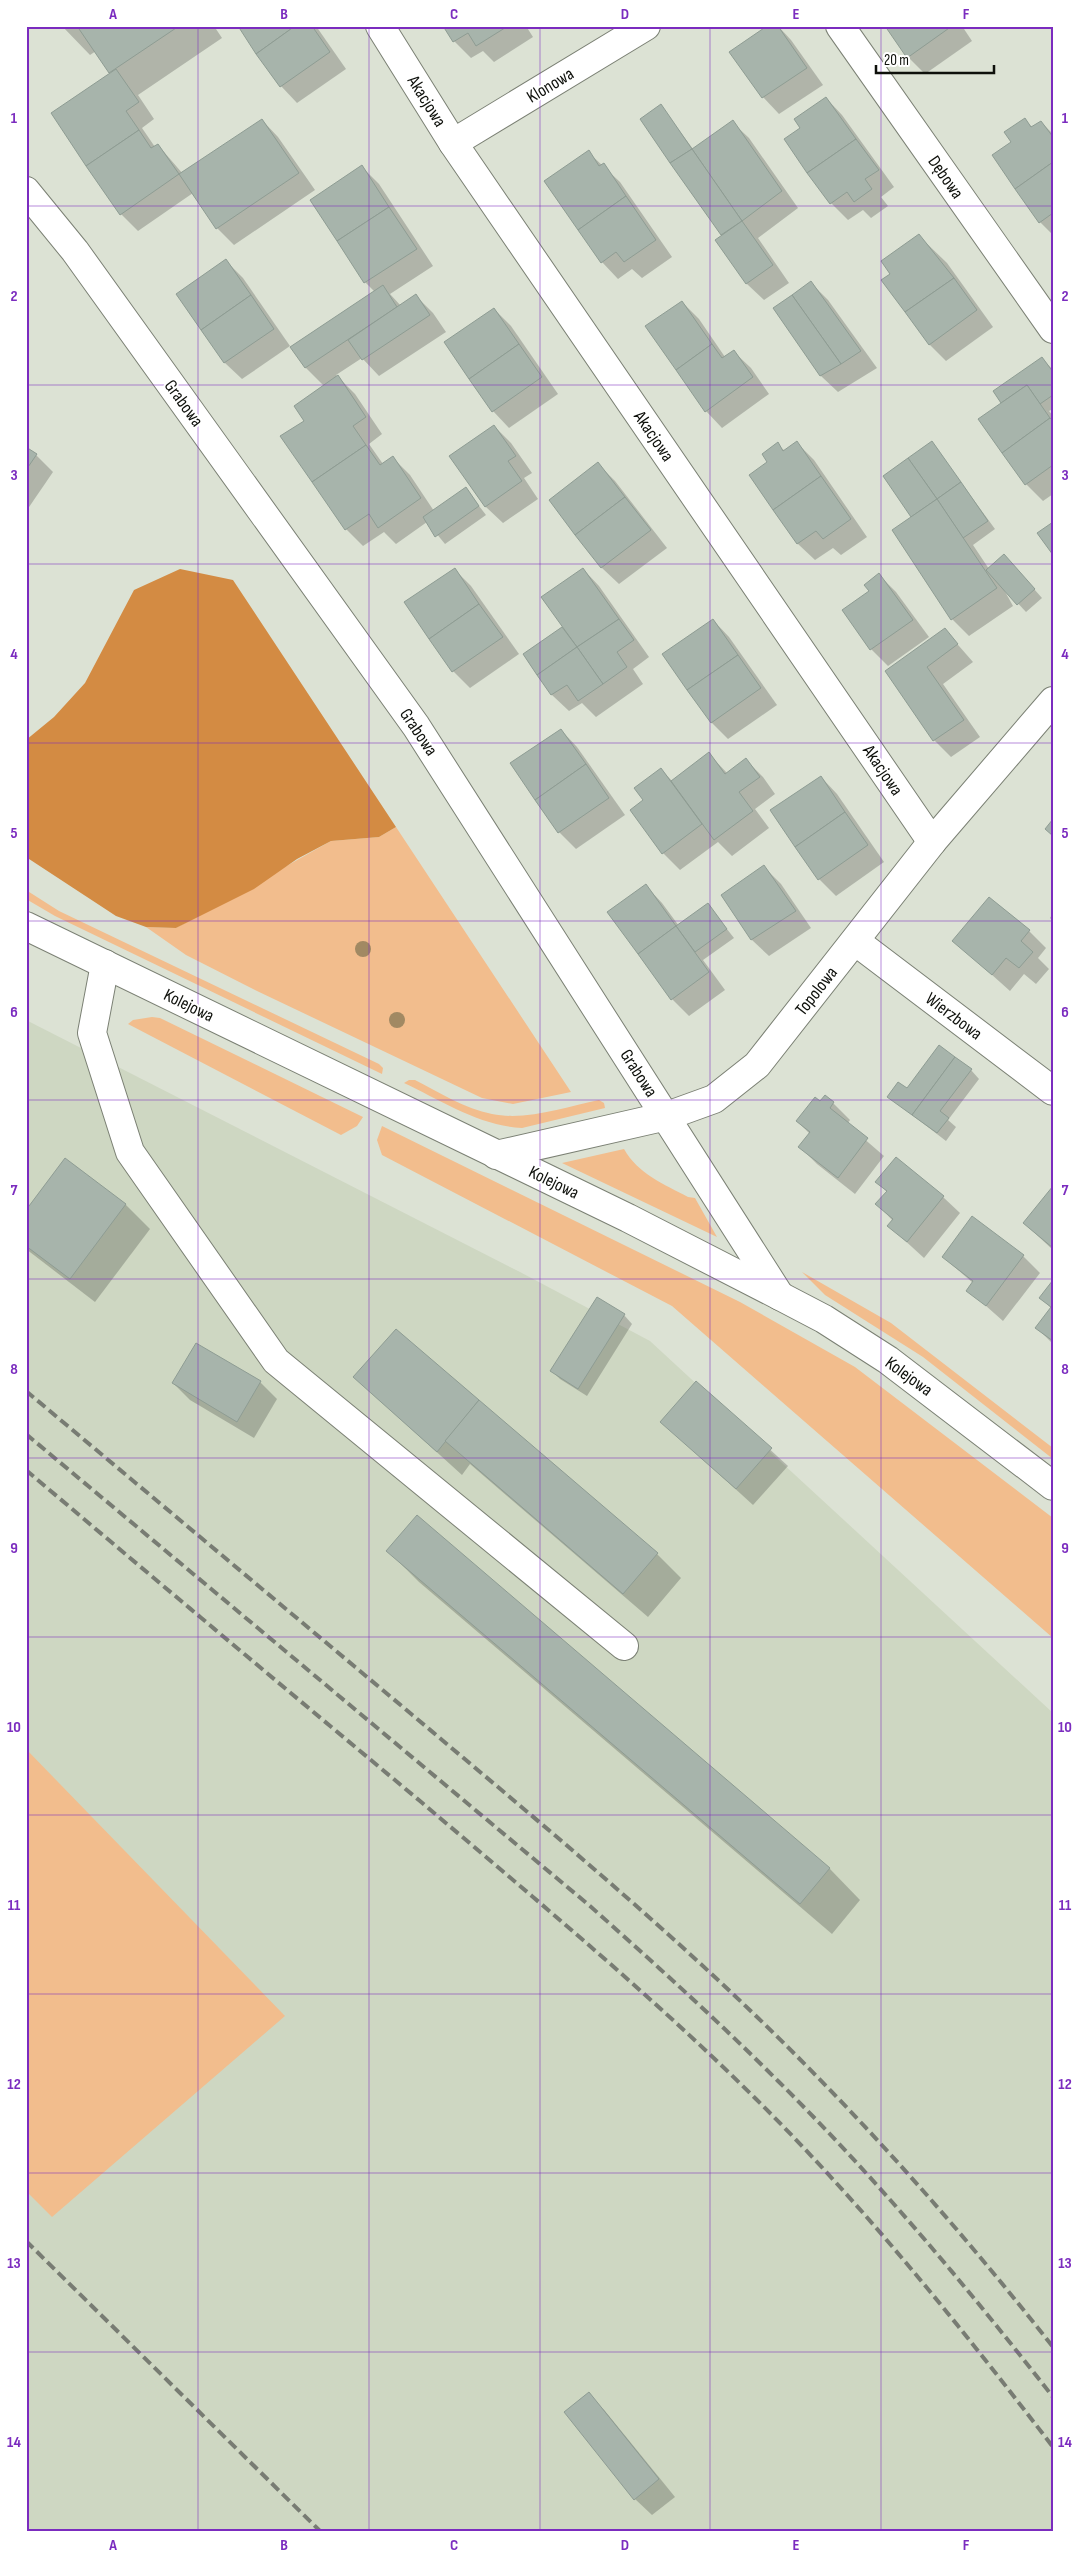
<svg xmlns="http://www.w3.org/2000/svg" width="1079" height="2558" viewBox="0 0 1079 2558" font-family="'Sofia Sans Condensed',sans-serif">
	<style>
		.built { fill: #ced7c2 }
		.green { fill: #f2bd8d }
		.forest { fill: #d38b43 }
		.shadow { fill: #0003 }
		.building { fill: #a7b4ab; stroke: #8e9c93 }
		.lines { fill: none; stroke-linecap: round; stroke-linejoin: round }
		.minor-casing { stroke: #7b8074; stroke-width: 30 }
		.minor { stroke: #fff; stroke-width: 28 }
		.rail { stroke: #787c73; stroke-width: 4; stroke-dasharray: 10 5; stroke-linecap: butt }
		.tree { fill: #a18963 }
		.grid { fill: none; stroke: #7b2cbf; stroke-width: 1; stroke-opacity: 0.55 }
		.labels { text-anchor: middle; stroke-width: 4; stroke-linejoin: round; paint-order: stroke }
		.street-label { font-size: 18px; fill: #0e100b; stroke: #fff }
		.neatline { fill: none; stroke: #7b2cbf; stroke-width: 2 }
		.grid-label { font-size: 16px; text-anchor: middle; font-weight: bold; fill: #7b2cbf }
	</style>
	<rect width="100%" height="100%" fill="#dce2d4"/>
	<polygon class="built" points="26,1020 520,1272 650,1341 1053,1713 1053,2532 26,2532"/>
	<g class="green">
		<polygon points="396,827 571,1092 513,1104 482,1098 257,991 186,955 146,927 176,928 331,841 379,837"/>
		<polygon points="26,890 59,911 379,1064 383,1068 382,1074 55,916 26,899"/>
		<polygon points="152,1017 160,1018 363,1117 357,1126 341,1135 128,1024 133,1020"/>
		<path d="M409 1080H415C439 1092 465 1109 492 1114 526 1121 566 1107 599 1100L604 1103 605 1108 522 1128C480 1126 442 1101 404 1083Z"/>
		<polygon points="382,1126 740,1302 855,1367 1053,1518 1053,1638 672,1306 382,1155 377,1140"/>
		<path d="M624 1149C638 1174 664 1184 688 1197L695 1198 717 1237 562 1163Z"/>
		<polygon points="802,1272 891,1323 1053,1448 1053,1459 923,1357 825,1295"/>
		<polygon points="26,1749 285,2016 52,2217 26,2191"/>
	</g>
	<polygon class="forest" points="180,569 233,580 396,827 379,837 331,841 297,859 254,889 176,928 146,927 116,916 26,857 26,740 54,717 85,683 134,590"/>
	<g class="shadow">
		<polygon points="62,26 214,26 222,38 138,95 154,119 142,128 155,147 158,145 183,174 262,120 278,137 315,190 234,245 217,228 193,193 138,231 121,214 112,74 96,51 90,55"/>
		<polygon points="239,26 316,26 346,69 297,103 281,86"/>
		<polygon points="445,26 526,26 533,37 494,62 483,51 471,58 454,41"/>
		<polygon points="778,26 791,40 823,85 779,114 763,97"/>
		<polygon points="887,26 962,26 972,41 925,74 908,57"/>
		<polygon points="826,98 842,115 894,187 881,197 888,206 871,218 863,210 848,220 831,203 785,139 802,128"/>
		<polygon points="661,106 693,149 732,122 749,138 798,208 758,238 789,283 764,300 747,284 717,240 722,235 641,119"/>
		<polygon points="1025,120 1033,128 1041,122 1053,134 1053,235 1040,222 1013,142"/>
		<polygon points="588,152 620,182 672,257 642,278 632,269 618,279 602,262"/>
		<polygon points="362,167 379,184 433,266 390,294 401,306 416,296 433,313 446,332 379,376 362,358 336,375 355,394 382,434 369,444 383,464 393,458 410,475 434,511 466,489 486,515 445,544 427,522 396,544 384,532 363,546 346,529 282,437 305,421 324,386 306,368 292,347 375,292 365,282 311,200"/>
		<polygon points="919,236 947,263 993,327 946,361 929,344 892,274"/>
		<polygon points="226,261 243,278 290,346 242,379 225,363 178,294"/>
		<polygon points="811,283 828,300 877,368 838,392 821,376 774,308"/>
		<polygon points="682,302 699,319 725,357 734,352 751,368 769,394 722,428 706,411"/>
		<polygon points="494,309 511,326 558,394 509,428 493,411"/>
		<polygon points="1042,358 1053,370 1053,409 1049,411 1053,416 1053,494 1043,501 1026,484 1003,403 995,391"/>
		<polygon points="494,426 511,443 532,473 524,478 538,499 503,523 486,507 451,457"/>
		<polygon points="797,443 814,460 867,537 841,555 833,548 815,560 798,544 751,475 769,462 777,444 785,451"/>
		<polygon points="932,443 995,529 973,545 989,569 1012,564 1042,598 1026,612 1002,586 1013,606 969,636 952,619 913,517"/>
		<polygon points="26,449 36,455 53,472 27,510"/>
		<polygon points="598,464 615,481 667,548 619,584 602,568 551,500"/>
		<polygon points="454,569 471,586 519,654 470,688 453,671"/>
		<polygon points="583,569 599,586 649,657 633,669 643,684 596,717 582,703 569,711 552,695 524,655 568,633"/>
		<polygon points="879,575 896,592 929,637 888,666 871,649"/>
		<polygon points="713,620 729,637 777,705 728,739 711,722"/>
		<polygon points="945,630 973,662 943,684 980,737 951,757 934,740 887,672"/>
		<polygon points="561,730 577,747 625,815 576,849 559,832"/>
		<polygon points="709,754 727,773 746,760 763,777 775,794 755,809 769,828 732,856 718,842 680,870 663,853 645,800 661,769 672,781"/>
		<polygon points="821,777 837,794 884,862 836,896 819,879"/>
		<polygon points="764,867 781,884 811,928 769,956 752,940 722,895"/>
		<polygon points="646,886 662,903 679,926 708,905 734,938 703,960 725,990 689,1016 672,999"/>
		<polygon points="989,899 1029,931 1046,948 1038,958 1049,969 1036,984 1024,974 1010,991 954,941"/>
		<polygon points="1053,913 1053,921 1050,918"/>
		<polygon points="971,1070 979,1079 948,1120 956,1127 946,1141 889,1097 907,1089"/>
		<polygon points="820,1103 833,1103 850,1120 847,1124 884,1156 855,1194 817,1164 800,1147 810,1134 797,1121"/>
		<polygon points="66,1160 126,1205 150,1229 95,1302 26,1249 26,1212"/>
		<polygon points="877,1182 943,1197 960,1213 924,1258 889,1226 893,1221 877,1204 887,1192"/>
		<polygon points="1053,1188 1053,1250 1024,1223"/>
		<polygon points="972,1218 1023,1256 1040,1273 1003,1321 968,1290 973,1283 943,1257"/>
		<polygon points="1053,1282 1053,1344 1037,1328 1051,1308 1041,1298"/>
		<polygon points="624,1315 632,1324 587,1396 560,1379 552,1371"/>
		<polygon points="354,1377 657,1554 681,1578 648,1617 470,1464 462,1475"/>
		<polygon points="260,1382 277,1399 254,1438 190,1400 173,1383"/>
		<polygon points="697,1383 788,1466 753,1505 662,1422"/>
		<polygon points="417,1517 830,1869 860,1900 832,1934 419,1582 388,1551"/>
		<polygon points="589,2394 605,2411 675,2497 652,2515 635,2499"/>
	</g>
	<g class="building">
		<polygon points="77,26 179,26 109,73"/>
		<polygon points="238,26 295,26 256,54"/>
		<polygon points="295,26 312,26 330,52 280,87 256,54"/>
		<polygon points="443,26 508,26 476,46 468,33 453,42"/>
		<polygon points="767,26 778,26 807,68 762,98 729,52"/>
		<polygon points="885,26 952,26 907,58"/>
		<polygon points="116,69 139,102 126,111 139,130 86,166 51,113"/>
		<polygon points="826,97 856,139 807,173 784,139 800,128 794,119"/>
		<polygon points="661,104 692,149 670,163 640,119"/>
		<polygon points="1025,118 1031,127 1041,121 1053,137 1053,162 1015,189 992,155 1011,142 1004,132"/>
		<polygon points="262,119 299,173 216,229 179,174"/>
		<polygon points="733,120 782,191 742,221 692,149"/>
		<polygon points="139,130 151,148 158,144 179,174 120,215 86,166"/>
		<polygon points="856,139 879,170 865,179 872,189 854,202 847,192 830,204 807,173"/>
		<polygon points="692,149 742,221 721,235 670,163"/>
		<polygon points="589,150 599,166 604,163 626,196 578,230 544,181"/>
		<polygon points="1053,162 1053,213 1039,223 1015,189"/>
		<polygon points="362,165 389,207 337,241 310,200"/>
		<polygon points="626,196 656,240 624,262 616,252 601,263 578,230"/>
		<polygon points="389,207 417,249 364,283 337,241"/>
		<polygon points="742,221 773,265 746,284 715,240"/>
		<polygon points="919,234 954,278 905,312 881,280 890,274 881,261"/>
		<polygon points="226,259 251,295 201,330 176,294"/>
		<polygon points="954,278 977,310 929,345 905,312"/>
		<polygon points="811,281 861,351 841,364 792,295"/>
		<polygon points="383,285 397,307 305,368 290,347"/>
		<polygon points="416,294 430,315 362,360 348,340"/>
		<polygon points="251,295 274,329 224,363 201,330"/>
		<polygon points="792,295 841,364 820,376 773,308"/>
		<polygon points="682,301 712,344 676,370 645,326"/>
		<polygon points="494,308 519,344 469,379 444,342"/>
		<polygon points="519,344 542,377 492,412 469,379"/>
		<polygon points="712,344 722,358 734,350 753,377 705,412 676,370"/>
		<polygon points="1042,357 1053,372 1053,395 1040,404 1027,385 1001,403 993,391"/>
		<polygon points="338,375 366,417 353,426 366,445 312,482 280,436 304,421 294,406"/>
		<polygon points="1027,385 1050,418 1002,453 978,419"/>
		<polygon points="1050,418 1053,421 1053,465 1025,485 1002,453"/>
		<polygon points="494,425 516,456 508,461 522,481 485,507 449,456"/>
		<polygon points="797,441 821,476 773,510 749,475 767,462 762,454 778,442 783,451"/>
		<polygon points="932,441 961,482 937,499 908,458"/>
		<polygon points="366,445 380,465 393,456 421,498 378,528 369,514 345,530 312,482"/>
		<polygon points="26,447 37,454 26,470"/>
		<polygon points="908,458 937,499 911,517 883,476"/>
		<polygon points="598,462 625,497 575,535 549,500"/>
		<polygon points="821,476 851,519 823,539 816,531 797,544 773,510"/>
		<polygon points="961,482 988,521 963,538 937,499"/>
		<polygon points="466,487 479,506 435,537 423,517"/>
		<polygon points="625,497 651,530 601,568 575,535"/>
		<polygon points="937,499 997,588 951,620 892,530"/>
		<polygon points="1053,522 1053,555 1037,533"/>
		<polygon points="1004,554 1035,589 1017,605 986,570"/>
		<polygon points="455,568 479,604 429,639 404,602"/>
		<polygon points="583,568 619,619 577,647 541,597"/>
		<polygon points="879,573 913,620 870,650 842,610 869,591 864,585"/>
		<polygon points="479,604 503,637 452,672 429,639"/>
		<polygon points="619,619 634,640 617,652 627,667 603,684 577,647"/>
		<polygon points="713,619 738,655 687,690 662,654"/>
		<polygon points="562,627 577,647 537,675 523,654"/>
		<polygon points="945,628 958,644 927,667 964,720 933,741 885,671"/>
		<polygon points="577,647 603,684 578,701 567,685 551,695 537,675"/>
		<polygon points="738,655 761,688 711,723 687,690"/>
		<polygon points="561,729 586,764 535,800 510,763"/>
		<polygon points="709,752 725,774 746,758 760,777 739,792 753,811 714,840 671,781"/>
		<polygon points="586,764 609,798 558,833 535,800"/>
		<polygon points="661,768 702,824 662,854 630,810 643,800 634,788"/>
		<polygon points="821,776 845,812 795,847 770,810"/>
		<polygon points="845,812 868,845 818,880 795,847"/>
		<polygon points="1053,819 1053,836 1045,829"/>
		<polygon points="764,865 796,911 751,940 721,895"/>
		<polygon points="646,884 676,926 638,954 607,912"/>
		<polygon points="989,897 1030,930 1021,941 1033,952 1019,968 1006,958 992,975 952,941"/>
		<polygon points="708,903 727,929 695,952 676,926"/>
		<polygon points="676,926 709,972 671,1000 638,954"/>
		<polygon points="939,1045 955,1057 912,1115 887,1097 898,1082 907,1088"/>
		<polygon points="955,1057 972,1069 940,1111 949,1118 937,1133 912,1115"/>
		<polygon points="825,1095 834,1102 830,1108 868,1138 838,1178 798,1147 810,1132 796,1121 815,1097 820,1101"/>
		<polygon points="896,1157 944,1196 907,1242 887,1226 893,1219 875,1204 887,1191 875,1182"/>
		<polygon points="65,1158 126,1204 70,1279 26,1246 26,1210"/>
		<polygon points="1053,1186 1053,1248 1023,1223"/>
		<polygon points="972,1216 1024,1255 986,1306 966,1291 973,1281 942,1257"/>
		<polygon points="1053,1280 1053,1341 1035,1328 1051,1307 1039,1298"/>
		<polygon points="597,1297 625,1314 578,1389 550,1371"/>
		<polygon points="396,1329 479,1400 437,1452 353,1377"/>
		<polygon points="196,1343 261,1381 237,1422 172,1383"/>
		<polygon points="696,1381 772,1448 736,1489 660,1422"/>
		<polygon points="479,1400 658,1553 623,1594 445,1441"/>
		<polygon points="417,1515 830,1868 800,1904 386,1551"/>
		<polygon points="589,2392 659,2479 634,2500 564,2412"/>
	</g>
	<g class="lines">
		<g class="minor-casing">
			<g id="minor">
				<polyline points="380,26 453,143 932,842"/>
				<polyline points="840,26 1053,329"/>
				<polyline points="453,143 646,26"/>
				<polyline points="26,191 75,251 416,726 780,1296"/>
				<polyline points="26,926 628,1218 780,1296 824,1319 888,1360 1053,1486"/>
				<polyline points="855,941 1053,1091"/>
				<polyline points="105,964 92,1033 130,1152 276,1361 624,1646"/>
				<polyline points="496,1155 667,1116 714,1099 757,1065 932,842 1053,701"/>
			</g>
		</g>
		<use href="#minor" class="minor"/>
		<g class="rail">
			<path d="M26 1391C156 1500 286 1609 416 1718 531 1815 647 1911 756 2016 863 2119 961 2230 1053 2347"/>
			<path d="M26 1434 590 1906C654 1963 717 2020 778 2081 877 2179 967 2287 1053 2397"/>
			<path d="M26 1470C157 1581 288 1691 420 1801 534 1898 650 1994 756 2099 865 2207 960 2326 1053 2447"/>
			<polyline points="26,2241 321,2532"/>
		</g>
	</g>
	<g class="tree">
		<circle cx="363" cy="949" r="8"/>
		<circle cx="397" cy="1020" r="8"/>
	</g>
	<path class="grid" d="M198 26V2532M369 26V2532M540 26V2532M710 26V2532M881 26V2532M26 206H1053M26 385H1053M26 564H1053M26 743H1053M26 921H1053M26 1100H1053M26 1279H1053M26 1458H1053M26 1637H1053M26 1815H1053M26 1994H1053M26 2173H1053M26 2352H1053"/>
	<g class="labels">
		<g class="street-label">
			<text transform="translate(550 85) rotate(-31)" y="6">Klonowa</text>
			<text transform="translate(427 101) rotate(58)" y="6">Akacjowa</text>
			<text transform="translate(946 177) rotate(55)" y="6">Dębowa</text>
			<text transform="translate(184 403) rotate(54)" y="6">Grabowa</text>
			<text transform="translate(654 436) rotate(56)" y="6">Akacjowa</text>
			<text transform="translate(419 732) rotate(56)" y="6">Grabowa</text>
			<text transform="translate(883 770) rotate(56)" y="6">Akacjowa</text>
			<text transform="translate(816 991) rotate(-52)" y="6">Topolowa</text>
			<text transform="translate(189 1005) rotate(26)" y="6">Kolejowa</text>
			<text transform="translate(954 1016) rotate(37)" y="6">Wierzbowa</text>
			<text transform="translate(639 1073) rotate(57)" y="6">Grabowa</text>
			<text transform="translate(554 1182) rotate(26)" y="6">Kolejowa</text>
			<text transform="translate(909 1376) rotate(36)" y="6">Kolejowa</text>
		</g>
	</g>
	<rect width="1079" height="2558" fill="none" stroke="#ffffff" stroke-width="55"/>
	<path d="M876 65v8h118v-8" fill="none" stroke="#0e100b" stroke-width="2.5"/>
	<text x="884" y="65" font-size="15" fill="#0e100b" stroke="#ffffff" stroke-width="4" paint-order="stroke">20 m</text>
	<rect x="28" y="28" width="1024" height="2502" class="neatline"/>
	<g class="grid-label">
		<text x="113" y="19">A</text>
		<text x="284" y="19">B</text>
		<text x="454" y="19">C</text>
		<text x="625" y="19">D</text>
		<text x="796" y="19">E</text>
		<text x="966" y="19">F</text>
		<text x="14" y="123">1</text>
		<text x="1065" y="123">1</text>
		<text x="14" y="301">2</text>
		<text x="1065" y="301">2</text>
		<text x="14" y="480">3</text>
		<text x="1065" y="480">3</text>
		<text x="14" y="659">4</text>
		<text x="1065" y="659">4</text>
		<text x="14" y="838">5</text>
		<text x="1065" y="838">5</text>
		<text x="14" y="1017">6</text>
		<text x="1065" y="1017">6</text>
		<text x="14" y="1195">7</text>
		<text x="1065" y="1195">7</text>
		<text x="14" y="1374">8</text>
		<text x="1065" y="1374">8</text>
		<text x="14" y="1553">9</text>
		<text x="1065" y="1553">9</text>
		<text x="14" y="1732">10</text>
		<text x="1065" y="1732">10</text>
		<text x="14" y="1910">11</text>
		<text x="1065" y="1910">11</text>
		<text x="14" y="2089">12</text>
		<text x="1065" y="2089">12</text>
		<text x="14" y="2268">13</text>
		<text x="1065" y="2268">13</text>
		<text x="14" y="2447">14</text>
		<text x="1065" y="2447">14</text>
		<text x="113" y="2550">A</text>
		<text x="284" y="2550">B</text>
		<text x="454" y="2550">C</text>
		<text x="625" y="2550">D</text>
		<text x="796" y="2550">E</text>
		<text x="966" y="2550">F</text>
	</g>
</svg>
